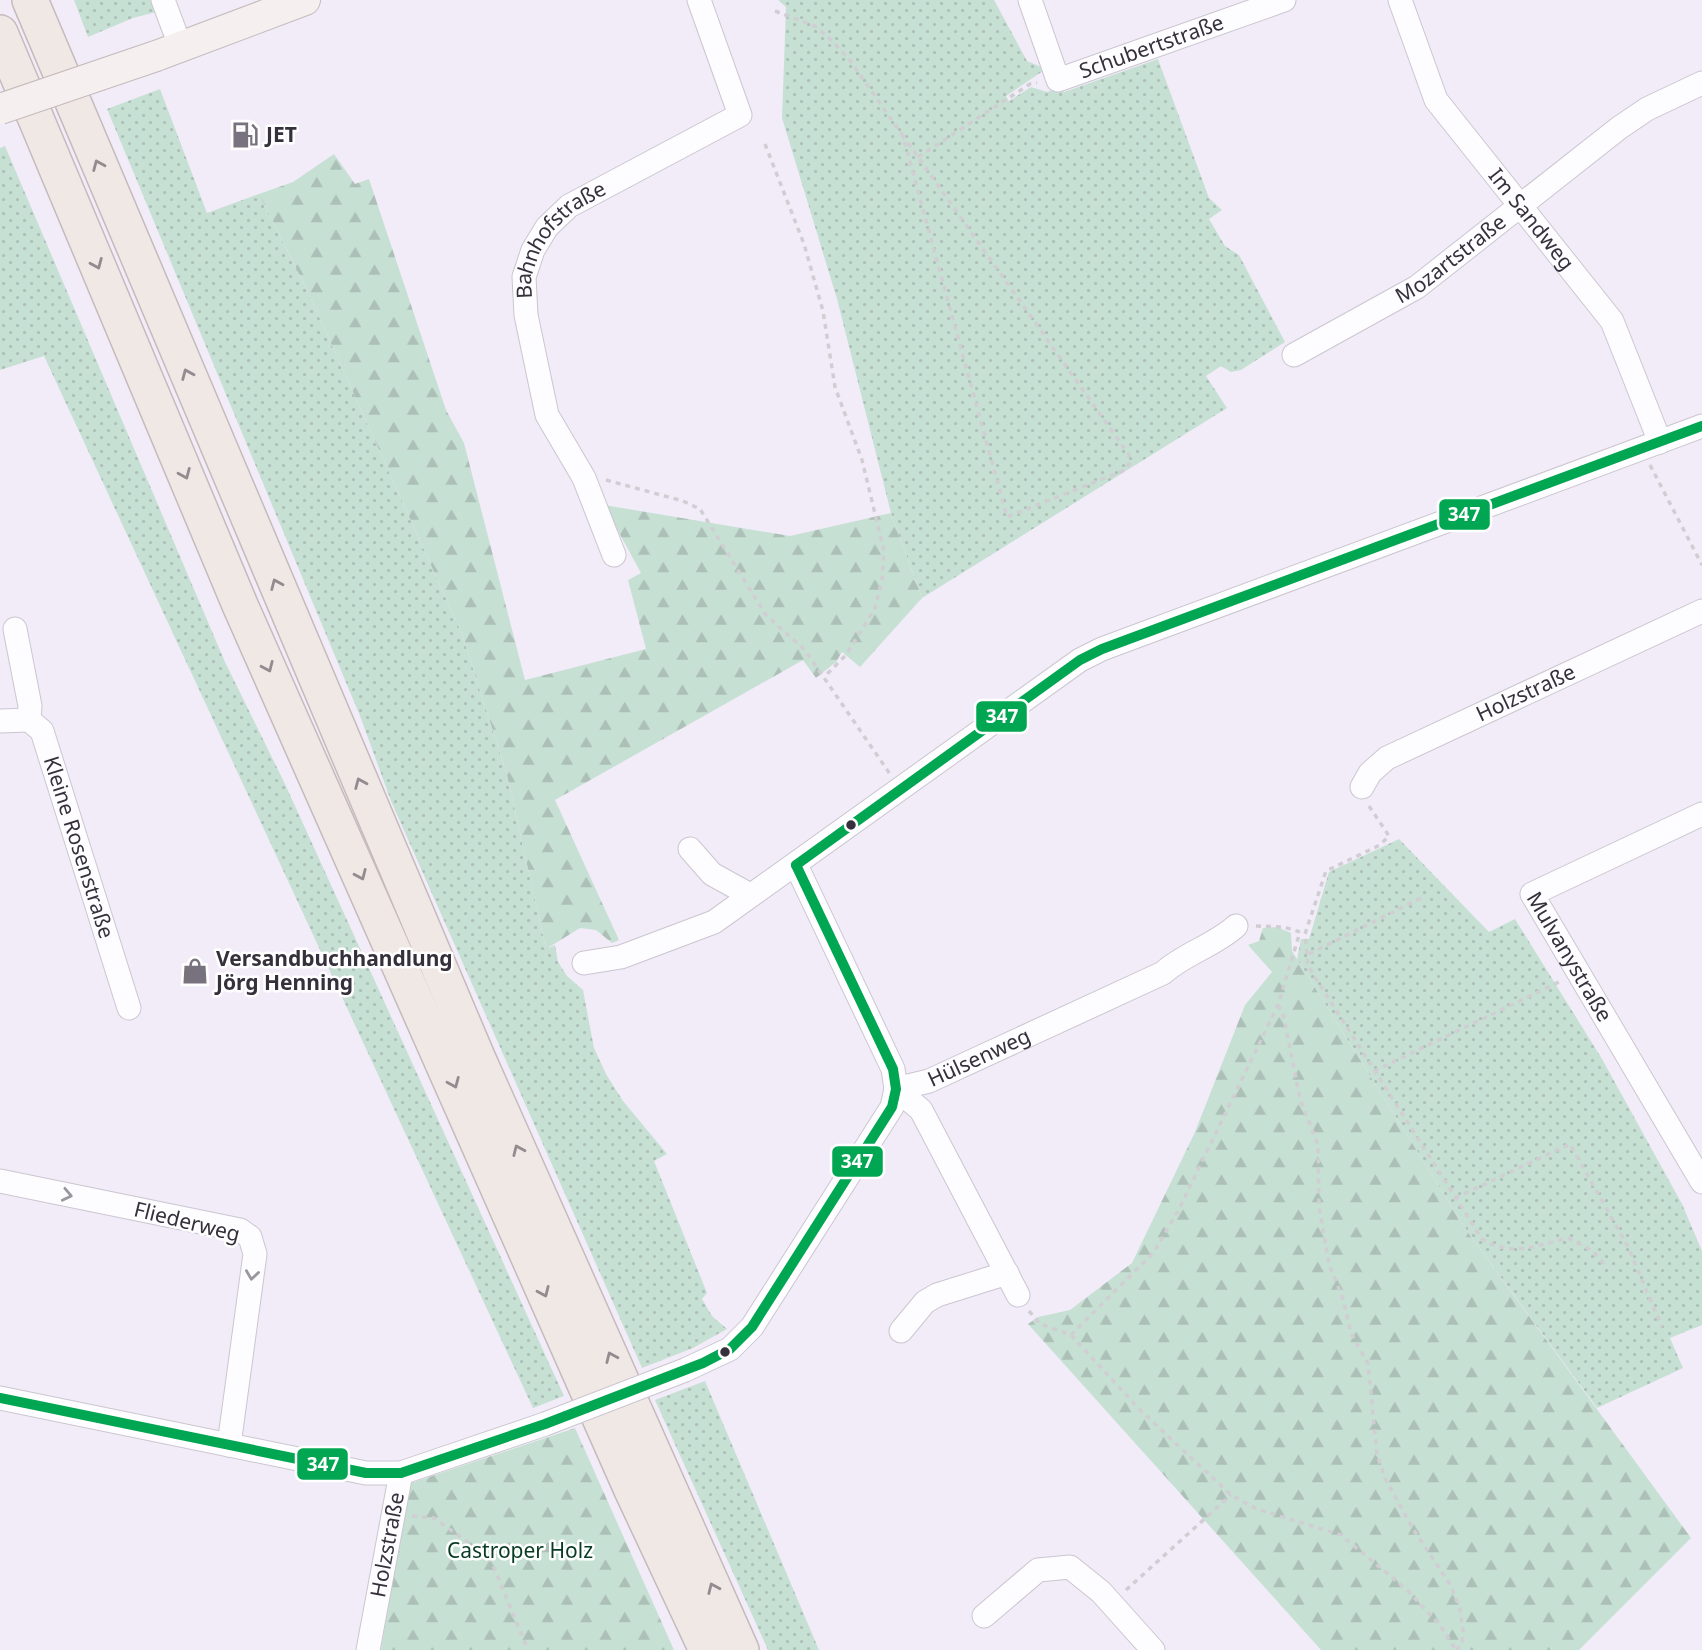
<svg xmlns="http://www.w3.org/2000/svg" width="1702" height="1650" viewBox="0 0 1702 1650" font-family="'Noto Sans',sans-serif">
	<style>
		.green { fill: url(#green-dots) }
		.forest { fill: url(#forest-firs) }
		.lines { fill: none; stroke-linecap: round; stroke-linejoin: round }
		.minor-casing { stroke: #cbc6d0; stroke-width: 25 }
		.major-casing { stroke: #c5babc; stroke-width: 32 }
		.highway-casing { stroke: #c5babc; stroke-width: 38 }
		.path { stroke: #d0ced3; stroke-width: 3.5; stroke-dasharray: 5 5; stroke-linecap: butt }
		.minor { stroke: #fdfcfe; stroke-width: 23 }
		.major { stroke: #f5efef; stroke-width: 30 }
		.highway { stroke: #f0e8e4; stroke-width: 35 }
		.minor-bridge-casing { stroke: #cbc6d0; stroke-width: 25; stroke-linecap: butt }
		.major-bridge-casing { stroke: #c5babc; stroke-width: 32; stroke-linecap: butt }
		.minor-bridge { stroke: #fdfcfe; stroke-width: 23 }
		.major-bridge { stroke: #f5efef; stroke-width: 30 }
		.bus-1-casing { stroke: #fff; stroke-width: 16 }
		.bus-1 { stroke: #00a651; stroke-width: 10 }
		.oneway { stroke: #928c90 }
		.oneway2 { stroke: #99969c }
		.bus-dot { fill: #35303b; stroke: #fff; stroke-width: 2.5 }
		.labels { text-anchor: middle; stroke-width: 5; stroke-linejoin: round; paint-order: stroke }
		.street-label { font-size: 21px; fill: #35303b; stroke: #fff }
		.poi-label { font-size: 21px; font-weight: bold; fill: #35303b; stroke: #fff; text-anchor: start }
		.park-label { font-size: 21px; fill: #063b22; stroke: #fff }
		.line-badge { stroke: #fff; stroke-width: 2.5 }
		.badge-label { font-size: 19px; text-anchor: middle; font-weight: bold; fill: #fff }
	</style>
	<defs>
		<pattern id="green-dots" width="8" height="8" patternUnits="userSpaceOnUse" patternTransform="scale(1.75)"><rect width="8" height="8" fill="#c7e0d4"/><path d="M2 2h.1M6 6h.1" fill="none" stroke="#acc0b7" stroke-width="1.8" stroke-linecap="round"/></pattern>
		<pattern id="forest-firs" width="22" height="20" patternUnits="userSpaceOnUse" patternTransform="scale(1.75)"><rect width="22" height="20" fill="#c7e0d4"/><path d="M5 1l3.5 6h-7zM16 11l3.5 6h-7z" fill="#acc0b7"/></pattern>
	</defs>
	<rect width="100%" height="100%" fill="#f2ecf8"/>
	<g class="green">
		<polygon points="74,0 159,0 164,10 133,18 88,37"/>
		<polygon points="778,0 994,0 1027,61 1046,69 1006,96 1009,101 1031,87 1047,92 1058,88 1064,92 1158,59 1209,198 1222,210 1209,219 1225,246 1239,255 1285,342 1241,370 1231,372 1221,366 1206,376 1227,408 922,598 891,513 837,299 782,118 786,7"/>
		<polygon points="160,89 207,213 259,194 307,290 462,634 507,775 546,949 555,945 558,962 567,976 583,990 594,1048 606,1074 623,1101 667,1154 654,1161 707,1293 702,1299 712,1316 727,1329 693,1348 642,1368 391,801 360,716 107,109"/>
		<polygon points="5,146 225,662 285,784 564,1396 533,1408 44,356 0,370 0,148"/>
		<polygon points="1399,839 1489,932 1515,919 1602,1059 1682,1204 1702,1251 1702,1325 1670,1338 1683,1368 1597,1408 1469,1234 1297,959 1301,939 1309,939 1329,872"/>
		<polygon points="705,1381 819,1650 768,1650 655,1400"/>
	</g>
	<g class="forest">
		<polygon points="334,154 355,184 369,179 446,410 464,443 525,680 646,649 628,580 641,573 604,505 790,536 891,513 922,598 860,667 842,652 836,662 816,678 803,660 555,800 619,940 612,943 596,930 580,928 546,949 507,775 462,634 307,290 259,194 293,182"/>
		<polygon points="1277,927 1291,933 1292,951 1469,1234 1691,1538 1579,1650 1321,1650 1028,1324 1038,1317 1070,1310 1132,1263 1195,1132 1245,1005 1272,972 1248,945 1259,941 1263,928"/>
		<polygon points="575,1428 674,1650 381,1650 408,1484"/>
	</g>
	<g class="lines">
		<g class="minor-casing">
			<g id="minor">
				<polyline points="163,0 181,48"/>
				<path id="s1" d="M1030 0 1058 80 1284 0"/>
				<path id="s2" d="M1400 0 1436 100 1612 321 1660 442"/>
				<path id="s3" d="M1294 355 1417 287 1619 128 1647 109 1702 83"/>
				<path id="s4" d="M614 555 584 478 547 415 526 315 524 277 533 250 547 227 569 206 740 115 699 0"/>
				<polyline points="15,629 30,706 29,720"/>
				<path id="s5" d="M0 721 29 720 42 731 129 1008"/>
				<path id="s6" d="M1362 787 1370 773 1387 758 1702 611"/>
				<path id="s7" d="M1702 814 1532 894 1702 1182"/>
				<polyline points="690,849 712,874 750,895"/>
				<polyline points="584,963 621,957 714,922 1080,660 1102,649 1702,426"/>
				<path id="s8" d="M896 1089 929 1081 1163 973C1185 953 1214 946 1236 926"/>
				<polyline points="896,1089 921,1110 1018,1295"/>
				<polyline points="0,1181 240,1230 250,1237 255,1254 229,1445"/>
				<polyline points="901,1331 925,1302 937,1295 1007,1273"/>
				<polyline points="685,1370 730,1349 752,1327 892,1107 896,1089 893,1069 796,865"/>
				<polyline points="0,1398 366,1473 401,1473 545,1424"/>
				<polyline points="984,1616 1038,1570 1070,1567 1101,1592 1153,1650"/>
				<path id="s9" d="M368 1650 401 1473"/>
			</g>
		</g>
		<g class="major-casing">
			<polyline id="major" points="156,56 305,0"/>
		</g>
		<g class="highway-casing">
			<g id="highway">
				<polyline points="30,0 477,1057 741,1650"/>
				<polyline points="0,33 240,605 632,1490 707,1650"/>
			</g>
		</g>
		<g class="path">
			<polyline points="775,11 815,26 829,38 849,59 903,136 1007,517 1125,470 1129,464 1129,455 903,136"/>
			<polyline points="765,144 804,244 823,311 835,387 862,460 884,551 882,580 875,608 846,655 824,677"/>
			<polyline points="918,157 1030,84 1037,83"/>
			<polyline points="1650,465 1702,565"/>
			<polyline points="606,480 683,501 700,509 766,615 805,650 890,774"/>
			<path d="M1369 806 1389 836 1380 845 1326 871 1305 934 1308 966 1482 1239C1513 1258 1536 1245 1568 1238L1593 1251 1607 1268"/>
			<polyline points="1256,926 1284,927 1300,932"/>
			<polyline points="1309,954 1421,898"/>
			<polyline points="1278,1005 1283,1013 1300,1099 1318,1145 1319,1207 1329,1264 1343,1299 1351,1333 1368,1364 1377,1455 1386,1480 1413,1529 1451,1586 1460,1609 1463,1631 1462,1642 1457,1650"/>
			<polyline points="1374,1071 1559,982"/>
			<polyline points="1455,1198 1570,1144 1627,1245 1662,1327"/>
			<polyline points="1029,1311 1040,1324 1071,1335 1140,1410 1231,1495 1257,1509 1341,1535 1407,1590 1439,1624 1456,1650"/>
			<polyline points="1071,1335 1154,1252 1178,1211 1278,1005 1300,932"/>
			<polyline points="412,1516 434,1518 490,1558 528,1650"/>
			<polyline points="1126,1590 1231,1495"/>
		</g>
		<use href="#minor" class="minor"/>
		<use href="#major" class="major"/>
		<use href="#highway" class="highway"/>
		<g class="minor-bridge-casing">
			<polyline id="minor-bridge" points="545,1424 685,1370"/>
		</g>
		<g class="major-bridge-casing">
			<polyline id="major-bridge" points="0,109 156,56"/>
		</g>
		<use href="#minor-bridge" class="minor-bridge"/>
		<use href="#major-bridge" class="major-bridge"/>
		<g class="bus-1-casing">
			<g id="bus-1">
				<polyline points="796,865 1080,660 1102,649 1702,426"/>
				<polyline points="0,1398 366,1473 401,1473 545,1424 703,1363 730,1349 752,1327 892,1107 896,1089 893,1069 796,865"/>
			</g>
		</g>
		<use href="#bus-1" class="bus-1"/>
	</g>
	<defs><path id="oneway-chevron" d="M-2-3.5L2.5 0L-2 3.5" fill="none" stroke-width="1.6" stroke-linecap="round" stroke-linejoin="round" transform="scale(1.75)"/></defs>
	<g class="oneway">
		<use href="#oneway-chevron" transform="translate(98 165) rotate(-113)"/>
		<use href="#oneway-chevron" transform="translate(97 264) rotate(67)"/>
		<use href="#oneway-chevron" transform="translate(187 374) rotate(-113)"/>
		<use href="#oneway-chevron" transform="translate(185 474) rotate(67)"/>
		<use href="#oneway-chevron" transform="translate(276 584) rotate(-113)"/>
		<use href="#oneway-chevron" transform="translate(268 667) rotate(66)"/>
		<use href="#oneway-chevron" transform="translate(360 783) rotate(-113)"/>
		<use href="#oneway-chevron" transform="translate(361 875) rotate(66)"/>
		<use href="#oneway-chevron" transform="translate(454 1083) rotate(67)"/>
		<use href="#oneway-chevron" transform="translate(518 1150) rotate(-114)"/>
		<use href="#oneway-chevron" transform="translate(544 1292) rotate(66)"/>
		<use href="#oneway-chevron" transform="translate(611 1357) rotate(-114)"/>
		<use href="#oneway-chevron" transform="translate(713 1588) rotate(-114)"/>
	</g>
	<g class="oneway2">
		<use href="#oneway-chevron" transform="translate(67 1195) rotate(12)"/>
		<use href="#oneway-chevron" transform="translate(252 1275) rotate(98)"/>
	</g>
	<defs>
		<g id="fuel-bare" transform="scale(2.1)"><path d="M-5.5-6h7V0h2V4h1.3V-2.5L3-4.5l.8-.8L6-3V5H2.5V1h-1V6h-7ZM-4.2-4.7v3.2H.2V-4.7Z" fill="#77727d" stroke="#fff" stroke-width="2.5" paint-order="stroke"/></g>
		<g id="shop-bare" transform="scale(2.1)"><path d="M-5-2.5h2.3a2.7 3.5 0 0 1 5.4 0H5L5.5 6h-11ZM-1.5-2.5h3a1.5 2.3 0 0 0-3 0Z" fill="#77727d" stroke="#fff" stroke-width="2.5" paint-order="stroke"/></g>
	</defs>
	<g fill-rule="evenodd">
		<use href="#fuel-bare" x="245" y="135"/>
		<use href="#shop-bare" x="195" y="971"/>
	</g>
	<g class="bus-dot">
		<circle cx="851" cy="825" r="6"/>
		<circle cx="725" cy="1352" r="6"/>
	</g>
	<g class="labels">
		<g class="street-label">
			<text dy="7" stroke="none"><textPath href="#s1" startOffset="184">Schubertstraße</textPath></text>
			<text dy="7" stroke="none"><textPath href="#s2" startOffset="259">Im Sandweg</textPath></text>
			<text dy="7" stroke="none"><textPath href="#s4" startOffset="348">Bahnhofstraße</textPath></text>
			<text dy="7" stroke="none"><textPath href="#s3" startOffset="184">Mozartstraße</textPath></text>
			<text dy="7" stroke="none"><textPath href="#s6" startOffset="192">Holzstraße</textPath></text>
			<text dy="7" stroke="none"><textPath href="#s5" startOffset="168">Kleine Rosenstraße</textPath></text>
			<text dy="7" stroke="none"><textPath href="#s7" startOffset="261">Mulvanystraße</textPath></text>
			<text dy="7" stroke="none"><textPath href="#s8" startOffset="89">Hülsenweg</textPath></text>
			<text transform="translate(187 1222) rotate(14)" y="7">Fliederweg</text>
			<text dy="7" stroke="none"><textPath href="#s9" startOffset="107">Holzstraße</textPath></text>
		</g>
		<g class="poi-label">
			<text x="266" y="142">JET</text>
			<text x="216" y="966">Versandbuchhandlung<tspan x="216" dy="24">Jörg Henning</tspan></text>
		</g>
		<g class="park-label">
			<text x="520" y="1558">Castroper Holz</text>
		</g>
	</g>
	<g class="line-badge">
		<rect x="1438" y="498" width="53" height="33" rx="7" fill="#00a651"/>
		<rect x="975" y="700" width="53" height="33" rx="7" fill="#00a651"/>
		<rect x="831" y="1145" width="53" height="33" rx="7" fill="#00a651"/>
		<rect x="296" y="1447" width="53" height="34" rx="7" fill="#00a651"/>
	</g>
	<g class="badge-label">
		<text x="1464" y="521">347</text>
		<text x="1002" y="723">347</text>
		<text x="857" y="1168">347</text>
		<text x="323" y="1471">347</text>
	</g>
</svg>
